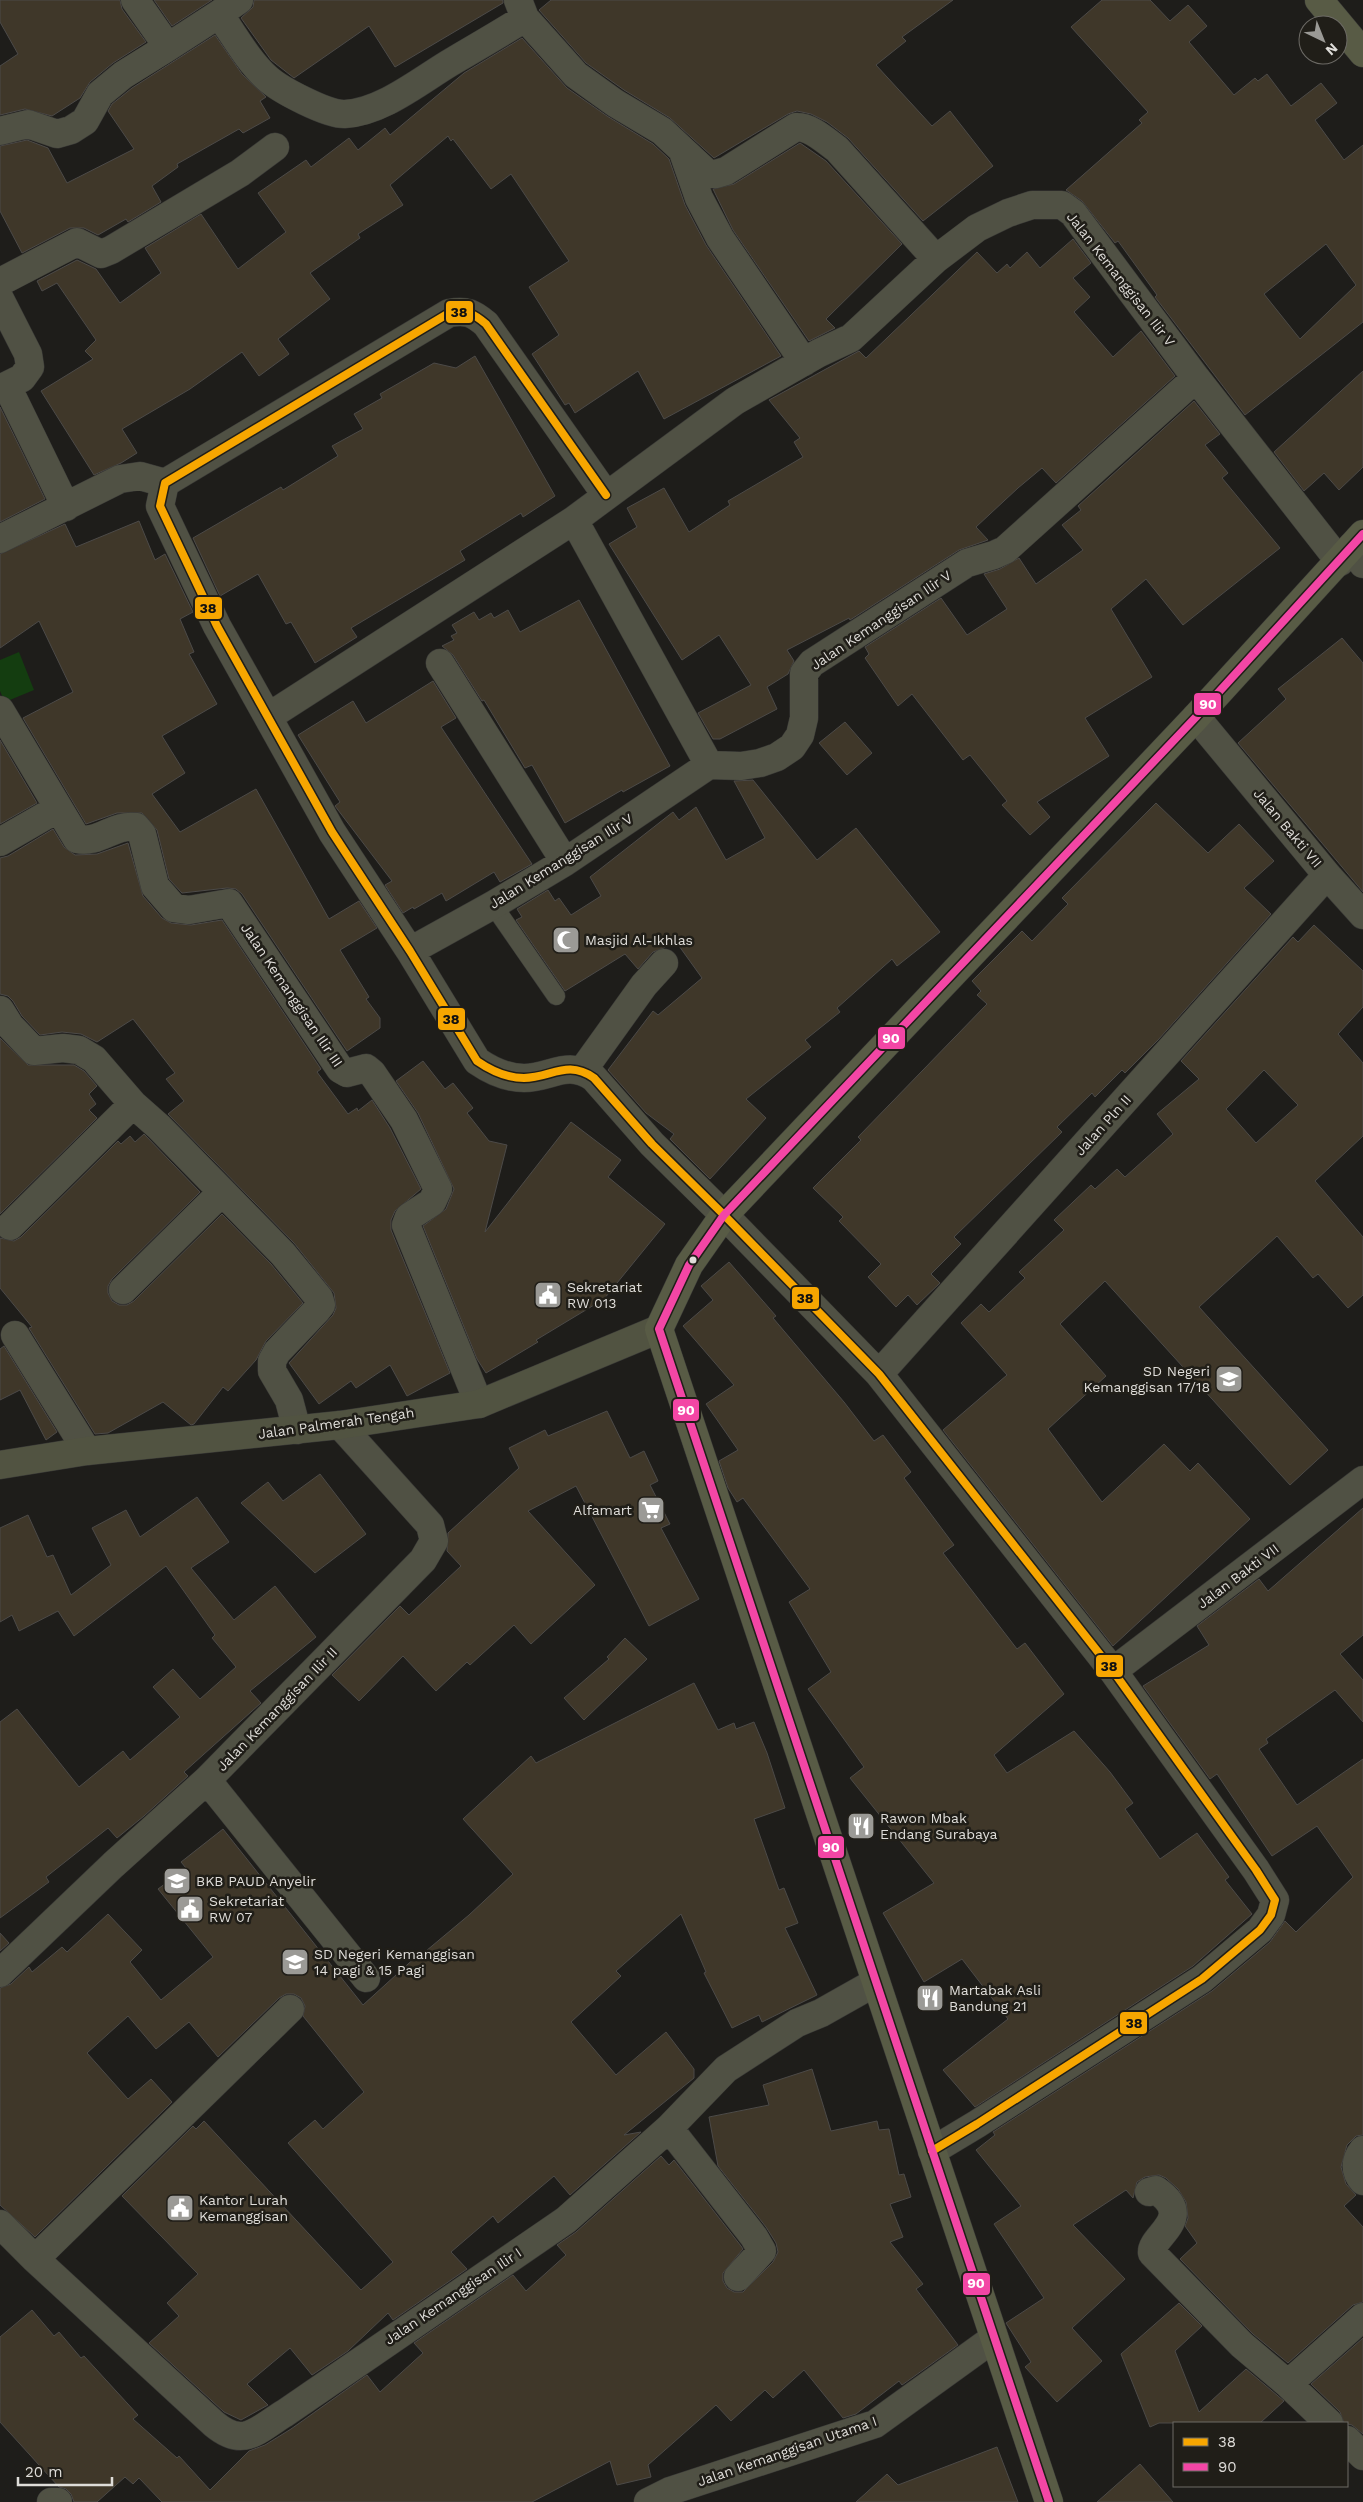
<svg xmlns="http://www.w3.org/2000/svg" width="1363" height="2502" viewBox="0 0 1363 2502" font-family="'Work Sans',sans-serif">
<rect width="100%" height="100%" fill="#1e1d1a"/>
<path fill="#143d10" d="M19,652L34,690L5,702L0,691V660Z"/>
<path fill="#3f3729" stroke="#4c4a48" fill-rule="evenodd" d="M0,0H120L122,9L146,42L113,63L90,82L80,98L52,116L25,109L0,115V66L18,54L0,22Z
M154,0H212L172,26Z
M254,0H503V3L395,67L369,26L294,78L271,60L241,18L253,7Z
M551,0H953L902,37L906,41L876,65L932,126L950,111L993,166L923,221L848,138L827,122L811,114L797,111L788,114L714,158L670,118L624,90L586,63L539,10Z
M1102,0H1150L1170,21L1188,5L1207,26L1189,42L1234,95L1255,78L1258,81L1267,74L1291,106L1321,83L1337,103L1315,120L1344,160L1363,145V322L1245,415L1155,297L1157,295L1118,241L1115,243L1082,201L1066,190L1142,123L1139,120L1148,112L1071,27ZM1326,244L1356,285L1300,339L1264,294Z
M215,35L242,74L266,97L260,101L270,118L243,133L239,129L177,164L178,167L152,186L161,202L128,222L126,219L98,235L84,228H70L22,253L0,211V146L27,140L48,148L67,183L134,149L108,111L112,104L132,88Z
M522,38L567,88L607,116L653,144L669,159L685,205L706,245L781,356L664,419L638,371L575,413L569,403L565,405L532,354L559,335L529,287L569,261L511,174L491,189L453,139L451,141L448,136L390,185L403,205L358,234L360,238L310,273L330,299L278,339L289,354L259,376L242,352L190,389L122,429L137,453L121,463L94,475L41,391L93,359L85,351L96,340L57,283L42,291L37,281L77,260L96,269L120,303L161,273L145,248L201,214L238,269L286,232L258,193L306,160L311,167L349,138L358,150L385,128L390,135L464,73Z
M800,143L826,161L902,244L826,319L835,328L809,341L733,230L713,189L734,184Z
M1073,239L1091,263L1073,278L1090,297L1074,312L1113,357L1141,331L1175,376L1056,483L1042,468L1018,488L976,527L988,540L959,550L850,620L849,618L787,650L794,661L788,674L767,687L777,709L720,739H713L698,713L751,685L719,635L682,660L609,544L637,527L627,508L664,488L689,532L730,505L728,501L803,457L794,442L800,438L769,400L859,351L866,358L977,252L997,273L1007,264L1010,268L1027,252L1040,268Z
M475,356L555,496L523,517L521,513L460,551L465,560L351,628L357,637L315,663L291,622L286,624L258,574L220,596L193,538L281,487L283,490L338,456L332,446L363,429L354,414L382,398L380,394L434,363L456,368Z
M1363,371V467L1339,490L1324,473L1304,491L1274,452Z
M1194,401L1220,434L1205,445L1228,473L1222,478L1280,548L1183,625L1146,579L1111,609L1152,677L1085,718L1109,756L1037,802L1050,817L1030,835L1002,805L1007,801L970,755L963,760L912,694L898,706L865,658L869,654L865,647L941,598L967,635L1007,609L984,574L1000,569L1019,558L1036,584L1083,550L1062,525L1081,510L1078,506Z
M0,407L45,499L0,522Z
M139,521L155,560L165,554L193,612L180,619L194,652L189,654L217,704L162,736L185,773L152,794L180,832L256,789L329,919L359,901L377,928L340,950L369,997L366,999L380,1018V1028L347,1051L242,894L236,889L227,888L182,893L169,879L157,830L142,813H117L86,824L23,718L73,692L39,621L0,648V554L65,524L76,547Z
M579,600L670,766L623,792L622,790L565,823L532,765L525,768L484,700L482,701L453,655L442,646L454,640L451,636L457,633L452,625L474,612L479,620L491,613L494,618L508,610L520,632Z
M1342,638L1363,663V892L1238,743L1286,699L1278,689Z
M433,681L456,718L441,727L532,864L500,882L494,872L446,901L442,893L414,909L413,907L403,913L385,885L392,881L338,810L335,806L340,802L298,735L353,701L366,723Z
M845,722L872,753L847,775L819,743Z
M0,740L37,803L0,824Z
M753,780L817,860L856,828L940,932L897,966L892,959L837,1008L840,1012L805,1040L811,1047L746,1099L766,1118L710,1179L670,1139L674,1134L646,1113L608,1070L653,1011L658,1015L702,978L674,939L664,948L653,952L638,969L625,954L565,991L516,920L522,917L517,909L548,890L555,901L559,898L571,915L601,896L590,877L673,812L679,820L696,807L726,860L765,838L734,781Z
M1156,803L1208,853L1239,824L1274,861L1244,888L1271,914L1158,1040L1125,1073L1122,1070L1095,1097L1092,1093L1057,1127L1062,1132L954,1237L961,1244L931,1274L940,1283L917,1305L908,1295L896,1307L868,1277L881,1264L839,1221L843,1217L813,1188L861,1140L858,1137L987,1004L977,995L981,991L972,981L1022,931L1032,941L1068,904L1062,898Z
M53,829L64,847L75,855L97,854L128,843L143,896L162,918L171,923L191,925L222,920L321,1069L317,1072L348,1114L357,1108L358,1111L372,1100L390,1128L421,1189L395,1211L391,1220V1230L450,1373L407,1396L390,1365L356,1388L351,1381L319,1404L289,1363L333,1315L336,1308L334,1293L294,1243L168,1114L184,1101L166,1079L175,1073L133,1019L97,1042L81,1034L62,1032L40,1035L22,1016L13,1001L8,996L0,994V858L8,856Z
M1314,925L1363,971V1007L1338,1034L1363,1063V1136L1315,1181L1363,1237V1295L1348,1308L1318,1274L1313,1278L1277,1236L1199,1307L1328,1450L1290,1485L1105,1281L1060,1324L1106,1376L1048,1429L1102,1502L1164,1444L1190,1471L1198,1463L1250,1519L1113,1646L943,1430L1007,1375L961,1323L981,1304L989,1312L1025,1278L1019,1272L1064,1230L1054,1220L1091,1185L1095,1189L1117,1169L1125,1177L1173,1134L1157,1114L1199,1079L1181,1061L1293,937L1298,942ZM1264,1070L1298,1105L1256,1143L1226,1109Z
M0,1038L28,1065H74L84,1071L97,1086L89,1094L96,1104L89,1110L97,1118L0,1214Z
M423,1061L445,1089L453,1083L473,1108L467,1113L489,1141L507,1145L485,1232L571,1122L621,1160L608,1177L665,1224L604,1299L536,1340L538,1342L486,1373L477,1359L423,1226L446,1209L454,1189L418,1113L396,1081Z
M144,1134L200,1192L112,1279L108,1286V1293L112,1301L119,1305H127L134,1301L222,1214L271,1264L303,1303L266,1341L256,1360L228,1391L223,1387L194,1424L191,1425L163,1402L108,1433L95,1434L29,1328L32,1327L0,1288V1238L14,1241L21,1237L118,1141L121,1144L130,1136L135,1142Z
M729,1262L776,1316L773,1318L844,1402L874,1441L883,1435L911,1472L904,1478L954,1545L943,1553L1017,1649L1025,1643L1064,1694L994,1755L1007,1773L1074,1731L1110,1772L1133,1803L1125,1809L1160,1859L1197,1833L1229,1877L1225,1880L1252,1914L1193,1966L975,2107L943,2070L1008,2019L962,1959L924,1982L883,1913L934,1883L850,1778L864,1767L808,1689L831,1672L789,1602L810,1589L743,1498L737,1502L728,1488L719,1461L738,1450L706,1404L734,1385L683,1326L713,1300L701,1286Z
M4,1346L57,1432L46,1440L20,1390L0,1400V1349Z
M607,1411L630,1458L644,1451L658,1481L650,1485L670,1524L661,1528L699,1599L649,1626L576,1486L528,1511L595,1585L531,1644L514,1625L470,1665L467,1662L436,1691L403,1656L359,1701L332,1675L400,1606L409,1615L461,1566L447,1551L448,1533L519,1468L509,1448L545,1430L548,1436Z
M320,1474L366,1534L315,1573L241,1503L268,1482L283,1501Z
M197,1497L229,1542L191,1568L234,1620L275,1586L316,1637L250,1691L261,1703L184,1772L188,1776L144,1816L117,1838L108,1828L46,1877L49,1882L0,1918V1722L17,1709L79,1787L123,1751L130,1760L180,1717L153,1687L173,1669L200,1699L236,1667L212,1638L215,1635L166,1566L74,1636L58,1611L19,1631L12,1615L0,1622V1528L28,1515L47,1557L53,1555L71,1595L111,1565L92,1528L126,1510L140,1537Z
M1363,1508V1635L1340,1654L1363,1680V1722L1335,1690L1266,1739L1268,1743L1259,1749L1297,1805L1363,1759V2135L1356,2136L1347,2145L1341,2167L1346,2184L1356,2195L1344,2206L1363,2227V2302L1353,2305L1288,2363L1253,2334L1180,2259L1197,2243L1185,2226L1188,2218L1186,2202L1178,2189L1166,2178L1159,2175L1145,2177L1137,2182L1133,2198L1126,2190L1073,2225L1125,2279L1072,2328L1102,2361L1057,2402L1025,2367L1031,2362L1006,2323L1044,2298L994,2224L1021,2206L976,2150L995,2135L993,2132L1212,1991L1270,1942L1285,1921L1296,1932L1353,1877L1317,1826L1272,1856L1217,1774L1210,1779L1143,1686L1209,1645L1197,1626L1259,1579L1268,1591Z
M625,1638L647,1659L584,1720L564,1698L609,1659L607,1657Z
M694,1683L718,1730L734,1723L736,1729L754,1722L767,1753L785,1808L754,1819L779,1890L784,1888L798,1923L785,1928L817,1995L762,2022L759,2015L732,2028L704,1973L706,1972L681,1914L616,1971L621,1976L571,2022L616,2075L666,2032L694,2069V2078L624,2135L641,2132L570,2195L554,2176L498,2223L493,2216L451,2252L467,2269L393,2320L388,2313L348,2351L312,2375L290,2348L247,2384L268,2405L241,2420L224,2412L149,2343L179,2316L167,2303L198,2274L122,2196L193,2126L196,2129L204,2121L361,2290L393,2262L288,2143L315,2120L323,2129L364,2092L303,2016L305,2006L301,1998L294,1994H286L279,1998L218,2057L189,2022L156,2049L128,2016L87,2053L128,2099L151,2079L172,2102L35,2237L0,2205V1988L11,1984L29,1967L32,1972L62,1947L67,1952L108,1914L142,1950L130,1962L161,2000L213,1957L158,1889L186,1868L181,1862L223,1829L363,2005L419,1954L420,1956L469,1915L513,1874L463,1819L531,1756L536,1763Z
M0,1933L9,1943L0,1951Z
M812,2069L831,2131L877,2121L879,2130L889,2129L899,2175L904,2174L911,2197L890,2204L903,2237L890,2242L923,2284L916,2289L958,2345L902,2385L899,2381L856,2414L843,2418L804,2370L773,2398L765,2390L731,2421L716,2405L648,2465L651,2477L617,2485L610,2461L532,2502H162L139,2478L133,2484L125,2477L97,2502H74L71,2494L66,2489L59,2487L0,2422V2337L32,2310L54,2336L59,2332L81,2358L84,2356L138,2415L133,2419L177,2458L179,2456L210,2490L249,2451L265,2445L291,2429L367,2375L380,2392L423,2353L414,2343L513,2275L526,2291L566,2255L557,2245L576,2232L661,2156L669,2165L674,2160L741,2246L743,2249L723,2273V2281L727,2288L734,2292H743L773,2262L778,2252L776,2243L766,2227L718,2166L709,2117L769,2105L763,2085Z
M1179,2303L1202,2326L1175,2351L1199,2412L1246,2369L1284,2401L1260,2423H1159L1150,2427L1121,2354Z
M1363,2338V2434L1352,2425L1344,2423L1340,2412L1311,2384Z
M997,2447L1018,2502H856L887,2474L898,2485Z
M1140,2464L1173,2502H1097Z"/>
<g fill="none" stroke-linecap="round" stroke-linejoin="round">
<defs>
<path id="lane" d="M493,905L556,996"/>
<path id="street" d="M135,0L168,47L219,14C234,35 248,61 267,78C280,90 328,115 345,114C383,112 422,79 453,61C477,47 501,33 525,18L518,0
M219,14L239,0
M525,18L576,75L615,103L662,131L707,173L716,174L726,171L796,127C810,126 826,141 837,149L936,259
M0,131L28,124L57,134L71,130L85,121L100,94L123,75L168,47
M684,155L699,198L720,238L804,362
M0,282L77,242L101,254L111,250L240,173L275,147
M0,299L28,354L30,367L22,378L0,389
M7,386L66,507
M606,495L486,324C473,313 467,310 449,313L165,483L160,506L217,626L332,832L410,951L477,1061C490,1070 507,1078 524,1078C551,1078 567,1059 594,1078L652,1144L724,1215L879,1374L1113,1671L1256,1870L1275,1900L1271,1915L1260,1930L1202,1979L977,2124L932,2151
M574,520L709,765
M0,539L120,479L140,476L165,483
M1352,546L1363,564
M440,663L565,862
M0,710L77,839C99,844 113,824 136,827L142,834L155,886L174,908L189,910L229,903L340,1069L347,1073L366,1068L372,1073L404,1120L438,1189L432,1202L409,1217L406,1225L479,1404
M268,717L574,520L735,401L819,353L851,338L936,259L977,228L1008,213L1032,205H1062L1073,213L1196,378L1340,562
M1196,717L1327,875L1363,915
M0,842L57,809
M410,951L493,905L565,862L709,765L741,766L760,763L777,757L792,747L800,735L804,718V673L812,663L967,563L994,555L1005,550L1196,378
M0,1010L10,1026L34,1051L63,1048L79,1050L94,1059L133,1104L159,1127L283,1254L319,1298L321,1305L317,1310L277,1352L272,1361V1371L289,1400L297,1430
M583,1070L644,985L664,963
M10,1226L133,1104
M123,1290L221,1193
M15,1335L87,1451
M879,1374L1327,875
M1113,1671L1363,1480
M207,1780L366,1978
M0,1973L113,1865L207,1780L423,1560L434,1541L430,1525L340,1425
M669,2128L754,2237L762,2251L738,2277
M1363,2150C1355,2160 1354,2171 1363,2181
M1149,2192L1156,2190C1197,2218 1150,2236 1152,2253L1242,2345L1288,2384L1329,2423
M0,2224L35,2259L214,2424C244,2449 257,2430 285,2413L566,2220L669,2128L726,2069L797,2023L821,2013L876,1982
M35,2259L290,2009
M1288,2384L1363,2317
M1347,2440L1363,2456
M51,2502H58
M648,2502L670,2491L875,2424L994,2338"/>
<path id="secondary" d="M0,1465L87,1451L340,1425L479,1404L659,1329"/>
<path id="primary" d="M1319,0L1363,53
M1049,2502L659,1329L689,1265L724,1215L1196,717L1363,534"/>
</defs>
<use href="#lane" stroke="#383836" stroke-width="19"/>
<use href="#street" stroke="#383836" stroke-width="29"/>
<use href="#secondary" stroke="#383836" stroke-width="29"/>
<use href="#primary" stroke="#383836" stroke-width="29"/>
<use href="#lane" stroke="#505144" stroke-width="18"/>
<use href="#street" stroke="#505144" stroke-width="28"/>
<use href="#secondary" stroke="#515341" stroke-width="28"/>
<use href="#primary" stroke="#585b45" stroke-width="28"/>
<defs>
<path id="bus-1" d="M606,495L486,324C473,313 467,310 449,313L165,483L160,506L217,626L332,832L410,951L477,1061C490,1070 507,1078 524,1078C551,1078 567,1059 594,1078L652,1144L724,1215L879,1374L1113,1671L1256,1870L1275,1900L1271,1915L1260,1930L1202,1979L977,2124L932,2151"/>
<path id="bus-2" d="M1049,2502L659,1329L689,1265L724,1215L1196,717L1363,534"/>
</defs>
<use href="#bus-1" stroke="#201e18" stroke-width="11"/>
<use href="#bus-2" stroke="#201e18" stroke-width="11"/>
<use href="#bus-1" stroke="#f7a600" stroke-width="8"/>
<use href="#bus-2" stroke="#f346a5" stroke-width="8"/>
</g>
<defs>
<symbol id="mosque-square" viewBox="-11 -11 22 22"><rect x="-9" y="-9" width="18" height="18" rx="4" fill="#9b9a96" stroke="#201e18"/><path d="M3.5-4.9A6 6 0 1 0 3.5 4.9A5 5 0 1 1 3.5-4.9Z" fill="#fff"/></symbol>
<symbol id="civic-square" viewBox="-11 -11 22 22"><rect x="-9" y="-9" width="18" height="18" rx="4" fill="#9b9a96" stroke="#201e18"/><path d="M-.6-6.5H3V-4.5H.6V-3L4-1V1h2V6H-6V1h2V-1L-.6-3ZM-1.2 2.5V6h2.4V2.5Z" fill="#fff"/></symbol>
<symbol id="school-square" viewBox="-11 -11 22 22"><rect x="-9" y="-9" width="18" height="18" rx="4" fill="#9b9a96" stroke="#201e18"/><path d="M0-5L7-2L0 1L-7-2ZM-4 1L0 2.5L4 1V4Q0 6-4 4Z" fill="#fff"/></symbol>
<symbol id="supermarket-square" viewBox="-11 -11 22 22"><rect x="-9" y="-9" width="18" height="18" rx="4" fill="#9b9a96" stroke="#201e18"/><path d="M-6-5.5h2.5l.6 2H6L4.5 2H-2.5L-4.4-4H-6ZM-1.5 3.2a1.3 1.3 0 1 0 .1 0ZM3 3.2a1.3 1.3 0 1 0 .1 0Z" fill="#fff"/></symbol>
<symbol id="restaurant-square" viewBox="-11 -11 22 22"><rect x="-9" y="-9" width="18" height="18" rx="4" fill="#9b9a96" stroke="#201e18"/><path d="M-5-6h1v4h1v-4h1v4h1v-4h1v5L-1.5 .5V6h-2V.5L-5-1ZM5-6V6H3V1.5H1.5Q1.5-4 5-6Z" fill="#fff"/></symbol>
</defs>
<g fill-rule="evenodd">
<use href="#mosque-square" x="550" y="924" width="32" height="32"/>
<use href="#civic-square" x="532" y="1279" width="32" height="32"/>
<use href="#school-square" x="1213" y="1363" width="32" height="32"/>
<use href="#supermarket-square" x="635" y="1494" width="32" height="32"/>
<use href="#restaurant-square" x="845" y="1810" width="32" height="32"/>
<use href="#school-square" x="161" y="1865" width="32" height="32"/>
<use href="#civic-square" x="174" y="1893" width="32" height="32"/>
<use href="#school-square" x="279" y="1946" width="32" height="32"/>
<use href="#restaurant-square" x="914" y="1982" width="32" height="32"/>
<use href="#civic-square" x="164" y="2192" width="32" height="32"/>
</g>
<circle fill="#dfddd9" stroke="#201e18" stroke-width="2" cx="693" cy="1260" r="4.5"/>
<g text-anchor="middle" stroke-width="5" stroke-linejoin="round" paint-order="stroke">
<g font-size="14" fill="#dfddd9" stroke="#201e18">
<text transform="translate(1121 279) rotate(52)" y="5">Jalan Kemanggisan Ilir V</text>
<text transform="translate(881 620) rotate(-34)" y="5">Jalan Kemanggisan Ilir V</text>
<text transform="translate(1288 828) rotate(50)" y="5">Jalan Bakti VII</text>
<text transform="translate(561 861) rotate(-32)" y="5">Jalan Kemanggisan Ilir V</text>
<text transform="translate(292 995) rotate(56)" y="5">Jalan Kemanggisan Ilir III</text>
<text transform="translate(1103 1125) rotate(-48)" y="5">Jalan Pln II</text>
<text transform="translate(336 1423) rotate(-8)" y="5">Jalan Palmerah Tengah</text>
<text transform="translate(1238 1576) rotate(-37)" y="5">Jalan Bakti VII</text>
<text transform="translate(277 1709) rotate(-46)" y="5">Jalan Kemanggisan Ilir II</text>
<text transform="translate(453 2296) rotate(-34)" y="5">Jalan Kemanggisan Ilir I</text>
<text transform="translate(787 2451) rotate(-19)" y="5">Jalan Kemanggisan Utama I</text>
</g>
<g font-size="14" fill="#dfddd9" stroke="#201e18" text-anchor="start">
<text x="585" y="945">Masjid Al-Ikhlas</text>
<text x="567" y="1292">Sekretariat<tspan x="567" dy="16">RW 013</tspan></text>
<text x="1210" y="1376" text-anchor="end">SD Negeri<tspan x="1210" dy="16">Kemanggisan 17/18</tspan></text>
<text x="632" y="1515" text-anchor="end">Alfamart</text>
<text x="880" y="1823">Rawon Mbak<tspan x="880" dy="16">Endang Surabaya</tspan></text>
<text x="196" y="1886">BKB PAUD Anyelir</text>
<text x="209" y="1906">Sekretariat<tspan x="209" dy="16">RW 07</tspan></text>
<text x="314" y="1959">SD Negeri Kemanggisan<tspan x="314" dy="16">14 pagi &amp; 15 Pagi</tspan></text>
<text x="949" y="1995">Martabak Asli<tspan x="949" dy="16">Bandung 21</tspan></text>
<text x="199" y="2205">Kantor Lurah<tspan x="199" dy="16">Kemanggisan</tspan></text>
</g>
</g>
<g stroke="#201e18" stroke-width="2">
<rect x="445" y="300" width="29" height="24" rx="5" fill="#f7a600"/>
<rect x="194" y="596" width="29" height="24" rx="5" fill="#f7a600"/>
<rect x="1193" y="692" width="29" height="24" rx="5" fill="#f346a5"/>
<rect x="437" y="1007" width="29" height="24" rx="5" fill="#f7a600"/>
<rect x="877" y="1026" width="29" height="24" rx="5" fill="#f346a5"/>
<rect x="791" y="1286" width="29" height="24" rx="5" fill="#f7a600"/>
<rect x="672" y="1398" width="28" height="24" rx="5" fill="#f346a5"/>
<rect x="1095" y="1654" width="29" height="24" rx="5" fill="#f7a600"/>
<rect x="817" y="1835" width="28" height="24" rx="5" fill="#f346a5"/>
<rect x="1119" y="2011" width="29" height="24" rx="5" fill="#f7a600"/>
<rect x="962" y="2272" width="29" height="24" rx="5" fill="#f346a5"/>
</g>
<g font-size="14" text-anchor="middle" font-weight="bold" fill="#fff">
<text x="1208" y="709">90</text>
<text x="891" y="1043">90</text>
<text x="686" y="1415">90</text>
<text x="831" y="1852">90</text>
<text x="976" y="2288">90</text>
</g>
<g font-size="14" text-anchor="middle" font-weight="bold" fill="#111">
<text x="459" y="317">38</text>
<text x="208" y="613">38</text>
<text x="451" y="1024">38</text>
<text x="805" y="1303">38</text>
<text x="1109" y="1671">38</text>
<text x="1134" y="2028">38</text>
</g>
<rect x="1173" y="2422" width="175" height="65" fill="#201e18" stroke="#6c6a65"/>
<rect x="1183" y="2438" width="25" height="8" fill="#f7a600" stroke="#6c6a65"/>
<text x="1218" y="2447" font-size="15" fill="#dfddd9">38</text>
<rect x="1183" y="2463" width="25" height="8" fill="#f346a5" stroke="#6c6a65"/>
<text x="1218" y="2472" font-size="15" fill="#dfddd9">90</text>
<g transform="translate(1323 40) rotate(137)"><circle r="24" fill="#201e18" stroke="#6c6a65"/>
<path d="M0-4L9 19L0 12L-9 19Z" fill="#9b9a96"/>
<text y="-8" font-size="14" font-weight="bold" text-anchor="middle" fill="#dfddd9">N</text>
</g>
<path d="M18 2477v8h94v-8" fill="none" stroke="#dfddd9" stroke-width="2.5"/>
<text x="25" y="2477" font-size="15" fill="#dfddd9" stroke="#201e18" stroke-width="4" paint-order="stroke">20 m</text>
</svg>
